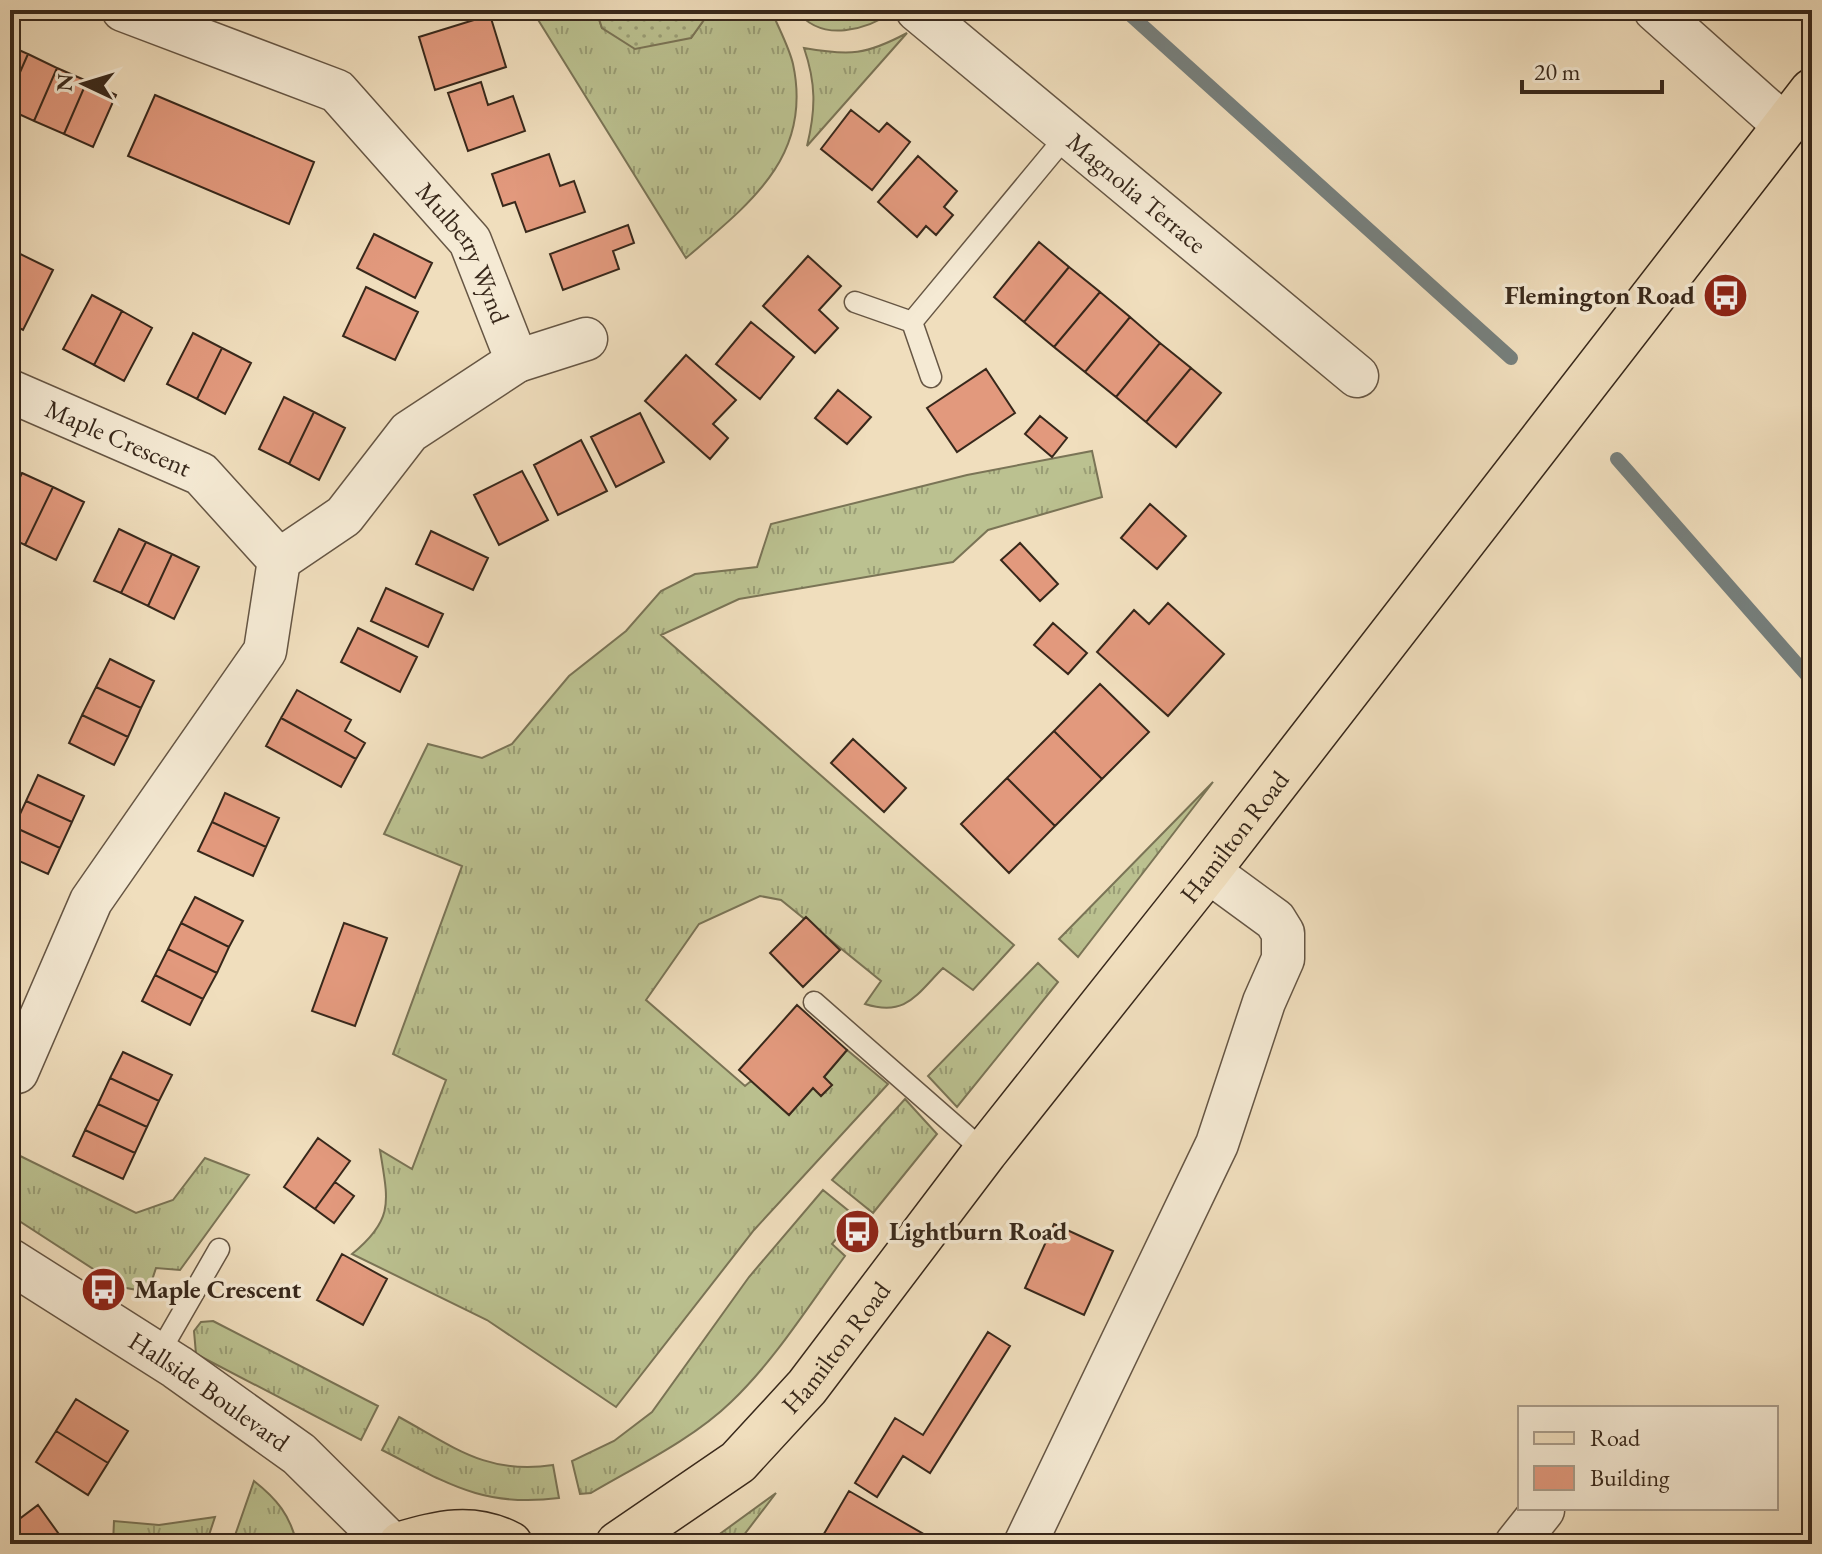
<svg xmlns="http://www.w3.org/2000/svg" width="1822" height="1554" viewBox="0 0 1822 1554" font-family="'EB Garamond',serif">
<defs>
<pattern id="grass-tufts" width="24" height="20" patternUnits="userSpaceOnUse" patternTransform="scale(2)"><rect width="24" height="20" fill="#bbc190"/><path d="M3 7l-1-3M5 7V3M7 7l1-3M15 17l-1-3M17 17v-4M19 17l1-3" fill="none" stroke="#999d75"/></pattern>
<pattern id="park-dots" width="8" height="8" patternUnits="userSpaceOnUse" patternTransform="scale(2)"><rect width="8" height="8" fill="#bbc190"/><path d="M2 2h.1M6 6h.1" fill="none" stroke="#999d75" stroke-width="1.8" stroke-linecap="round"/></pattern>
</defs>
<rect width="100%" height="100%" fill="#f0debd"/>
<filter id="stains"><feTurbulence type="fractalNoise" baseFrequency=".0025" numOctaves="4"/><feColorMatrix values="0 0 0 0 .2 0 0 0 0 .09 0 0 0 0 .02 0 0 0 .5 -.17"/></filter>
<radialGradient id="worn" r=".72"><stop offset=".6" stop-color="#630" stop-opacity="0"/><stop offset="1" stop-color="#630" stop-opacity=".3"/></radialGradient>
<path fill="url(#grass-tufts)" stroke="#7a7456" stroke-width="2" d="M532,10H596L602,28L691,38L711,10L772,12C779,29 789,47 793,64C813,157 749,204 686,258Z
M796,10H896C867,30 822,44 796,10Z
M907,33L807,146C816,109 816,83 804,48C850,56 866,55 907,33Z
M1092,451L1102,497L988,530L953,562L739,599L661,635L1014,945L973,990L943,968C916,995 906,1017 865,1004L881,981L781,900L760,896L699,924L646,1000L745,1086L751,1081L789,1115L813,1088L821,1096L832,1085L824,1077L847,1050L888,1084L754,1230L616,1407L487,1320L352,1254C395,1219 388,1201 380,1150L412,1169L446,1080L393,1054L462,866L384,834L428,744L482,758L512,744L569,676L626,631L661,591L695,574L757,567L771,524L967,475Z
M1213,782L1078,957L1059,939Z
M1038,963L1058,982L957,1107L928,1076Z
M905,1099L937,1134L873,1213L832,1180Z
M10,1151L136,1213L173,1200L205,1158L249,1175L180,1270L156,1268L148,1292L121,1287L10,1215Z
M823,1190L855,1216L832,1244L845,1256C809,1305 775,1360 731,1402C693,1439 637,1466 591,1493L580,1494L572,1461L614,1441L652,1412L749,1277Z
M213,1321L378,1406L361,1440L196,1354L194,1331L201,1322Z
M399,1417C454,1447 487,1475 553,1465L559,1498C483,1508 447,1483 382,1450Z
M254,1481C277,1499 290,1515 297,1544H232Z
M776,1493L737,1544H706Z
M215,1517L206,1544H113L114,1521L159,1525Z"/>
<path fill="url(#park-dots)" stroke="#7a7456" stroke-width="2" d="M596,10H711L691,38L635,49L602,28Z"/>
<g fill="none" stroke-linecap="round" stroke-linejoin="round">
<path stroke="#767f7c" stroke-width="14" d="M1125,10L1511,358
M1617,459L1812,681"/>
</g>
<path fill="#e2997d" stroke="#38281b" stroke-width="2" d="M490,15L506,67L435,90L419,37Z
M10,46L28,54L10,95Z
M28,54L57,68L34,121L10,110V95Z
M57,68L87,81L64,134L34,121Z
M87,81L116,95L93,147L64,134Z
M481,82L488,105L513,96L525,131L468,151L448,93Z
M155,95L314,162L289,224L128,156Z
M851,110L879,132L887,123L910,142L872,190L821,149Z
M549,154L560,186L574,181L585,212L526,232L515,202L503,206L492,174Z
M918,156L957,191L944,207L953,215L936,235L926,226L917,237L878,202Z
M628,225L634,243L613,251L619,269L563,290L550,254Z
M374,234L432,263L415,298L357,268Z
M1039,242L1069,267L1024,322L994,297Z
M10,249L53,270L23,330L10,323Z
M808,256L841,286L819,310L838,328L815,353L763,306Z
M1069,267L1100,292L1054,347L1024,322Z
M366,287L418,312L395,360L343,336Z
M1100,292L1130,317L1085,372L1054,347Z
M92,295L122,311L94,365L63,349Z
M122,311L152,328L124,381L94,365Z
M1130,317L1160,343L1116,397L1085,372Z
M751,322L794,357L760,399L716,364Z
M193,333L222,348L197,399L167,384Z
M1160,343L1191,368L1146,422L1116,397Z
M222,348L251,363L225,414L197,399Z
M686,355L736,400L713,424L728,438L710,459L645,401Z
M1191,368L1221,393L1176,447L1146,422Z
M986,369L1015,413L957,452L927,408Z
M838,390L871,417L847,444L815,418Z
M284,397L314,412L289,464L259,449Z
M314,412L345,428L319,480L289,464Z
M640,413L664,462L616,487L591,437Z
M1040,416L1067,438L1052,457L1025,434Z
M581,440L607,491L558,515L534,465Z
M522,471L548,520L499,545L474,495Z
M22,473L53,487L25,545L10,538V498Z
M53,487L84,502L56,560L25,545Z
M1150,504L1186,536L1157,569L1121,538Z
M119,529L146,542L121,593L94,581Z
M431,531L488,558L473,590L416,564Z
M146,542L172,554L148,606L121,593Z
M1020,543L1058,584L1040,601L1001,560Z
M172,554L199,567L174,619L148,606Z
M386,588L443,614L428,647L371,621Z
M1168,603L1224,654L1168,716L1097,652L1134,610L1149,624Z
M1053,623L1087,653L1068,674L1034,645Z
M358,628L417,657L400,692L341,662Z
M110,659L154,681L141,708L96,687Z
M1100,684L1149,732L1102,779L1054,731Z
M96,687L141,708L128,737L82,715Z
M297,690L351,720L345,731L365,743L356,759L281,718Z
M82,715L128,737L114,765L69,743Z
M281,718L356,759L341,787L266,746Z
M1054,731L1102,779L1055,826L1007,778Z
M853,739L906,788L884,812L831,763Z
M38,775L84,796L72,822L26,801Z
M1007,778L1055,826L1009,873L961,824Z
M225,793L279,818L266,847L212,822Z
M26,801L72,822L60,848L14,827Z
M212,822L266,847L253,876L198,851Z
M14,827L60,848L48,874L10,857Z
M195,897L243,921L229,947L181,923Z
M806,917L840,950L803,987L770,953Z
M181,923L229,947L217,973L168,949Z
M344,923L387,938L355,1026L312,1011Z
M168,949L217,973L203,999L155,975Z
M155,975L203,999L190,1025L142,1001Z
M797,1005L847,1050L824,1077L832,1085L821,1096L813,1088L789,1115L739,1070Z
M123,1052L172,1075L159,1101L110,1078Z
M110,1078L159,1101L147,1127L98,1104Z
M98,1104L147,1127L135,1153L85,1130Z
M85,1130L135,1153L123,1179L73,1156Z
M318,1138L350,1161L315,1209L284,1187Z
M335,1182L354,1196L334,1223L315,1209Z
M1054,1224L1113,1251L1084,1315L1025,1288Z
M342,1254L387,1279L363,1325L317,1300Z
M988,1332L1010,1346L930,1473L903,1456L877,1497L855,1483L895,1418L923,1435Z
M76,1399L128,1431L108,1463L56,1431Z
M56,1431L108,1463L88,1495L36,1462Z
M849,1491L941,1544H818Z
M38,1505L66,1544H19L10,1532V1526Z"/>
<g fill="none" stroke-linecap="round" stroke-linejoin="round">
<defs>
<path id="service" d="M855,302L912,322L931,377
M912,322L1067,135
M814,1002L985,1152
M158,1355L219,1249"/>
<g id="minor">
<path id="s1" d="M123,10L337,91L470,241L517,361L409,432L344,516L279,560"/>
<path id="s2" d="M917,10L1357,376"/>
<path d="M1655,10L1785,126"/>
<path d="M517,361L586,339"/>
<path id="s3" d="M10,391L201,474L279,560L265,651L91,901L17,1072"/>
<path d="M1025,1544L1217,1144L1264,1002L1283,959V933L1275,920L1208,871"/>
<path d="M1516,1544L1543,1510"/>
</g>
<g id="tertiary">
<path id="s4" d="M10,1261L177,1367L299,1454L390,1544"/>
</g>
<g id="primary">
<path d="M401,1544C440,1533 472,1524 510,1544"/>
<path id="s5" d="M618,1544L738,1462L807,1387L985,1152L1208,871L1812,91"/>
</g>
</defs>
<use href="#service" stroke="#665644" stroke-width="23"/>
<use href="#minor" stroke="#665644" stroke-width="45"/>
<use href="#tertiary" stroke="#665644" stroke-width="47"/>
<use href="#primary" stroke="#38281b" stroke-width="47"/>
<use href="#service" stroke="#f5ead4" stroke-width="20"/>
<use href="#minor" stroke="#f5ead4" stroke-width="42"/>
<use href="#tertiary" stroke="#f5ead4" stroke-width="44"/>
<use href="#primary" stroke="#f0debd" stroke-width="44"/>
</g>
<defs>
<symbol id="bus-disc" viewBox="-11 -11 22 22"><circle r="9.5" fill="#8f2418" stroke="#f5ead4"/><path d="M-5-6H5V4H4V6H2V4H-2V6H-4V4H-5ZM-3.5-4V0h7V-4ZM-3.5 1.2v1.5H-2V1.2ZM2 1.2v1.5H3.5V1.2Z" fill="#fff"/></symbol>
</defs>
<g fill-rule="evenodd">
<use href="#bus-disc" x="1700" y="270" width="51" height="51"/>
<use href="#bus-disc" x="832" y="1206" width="51" height="51"/>
<use href="#bus-disc" x="78" y="1264" width="51" height="51"/>
</g>
<g text-anchor="middle" stroke-width="7" stroke-linejoin="round" paint-order="stroke">
<g font-size="26" fill="#38281b" stroke="#f5ead4">
<text dy="9" stroke="none"><textPath href="#s2" startOffset="286">Magnolia Terrace</textPath></text>
<text dy="9" stroke="none"><textPath href="#s1" startOffset="436">Mulberry Wynd</textPath></text>
<text dy="9" stroke="none"><textPath href="#s3" startOffset="118">Maple Crescent</textPath></text>
<text dy="9" stroke="none"><textPath href="#s5" startOffset="944">Hamilton Road</textPath></text>
<text dy="9" stroke="none"><textPath href="#s5" startOffset="296">Hamilton Road</textPath></text>
<text dy="9" stroke="none"><textPath href="#s4" startOffset="238">Hallside Boulevard</textPath></text>
</g>
<g font-size="26" font-weight="bold" fill="#38281b" stroke="#f5ead4" text-anchor="start">
<text x="1695" y="304" text-anchor="end">Flemington Road</text>
<text x="889" y="1240">Lightburn Road</text>
<text x="134" y="1298">Maple Crescent</text>
</g>
</g>
<rect width="1822" height="1554" fill="none" stroke="#f0debd" stroke-width="40"/>
<rect x="12" y="12" width="1798" height="1530" fill="none" stroke="#38281b" stroke-width="4"/>
<rect x="20" y="20" width="1782" height="1514" fill="none" stroke="#38281b" stroke-width="2"/>
<rect x="1518" y="1406" width="260" height="104" fill="#f5ead4" stroke="#a99c8a" stroke-width="2"/>
<rect x="1534" y="1432" width="40" height="12" fill="#f0debd" stroke="#a99c8a" stroke-width="2"/>
<text x="1590" y="1446" font-size="24" fill="#38281b">Road</text>
<rect x="1534" y="1466" width="40" height="24" fill="#e2997d" stroke="#a99c8a" stroke-width="2"/>
<text x="1590" y="1486" font-size="24" fill="#38281b">Building</text>
<g transform="translate(84 84) rotate(274)" stroke="#f5ead4" stroke-width="6" paint-order="stroke">
<path d="M0-6L14 30L0 20L-14 30Z" fill="#38281b"/>
<text y="-12" font-size="22" font-weight="bold" text-anchor="middle" fill="#38281b">N</text>
</g>
<path d="M1522 80v12h140v-12" fill="none" stroke="#38281b" stroke-width="4"/>
<text x="1534" y="80" font-size="24" fill="#38281b" stroke="#f5ead4" stroke-width="6" paint-order="stroke">20 m</text>
<rect width="100%" height="100%" filter="url(#stains)"/>
<rect width="100%" height="100%" fill="url(#worn)"/>
</svg>
